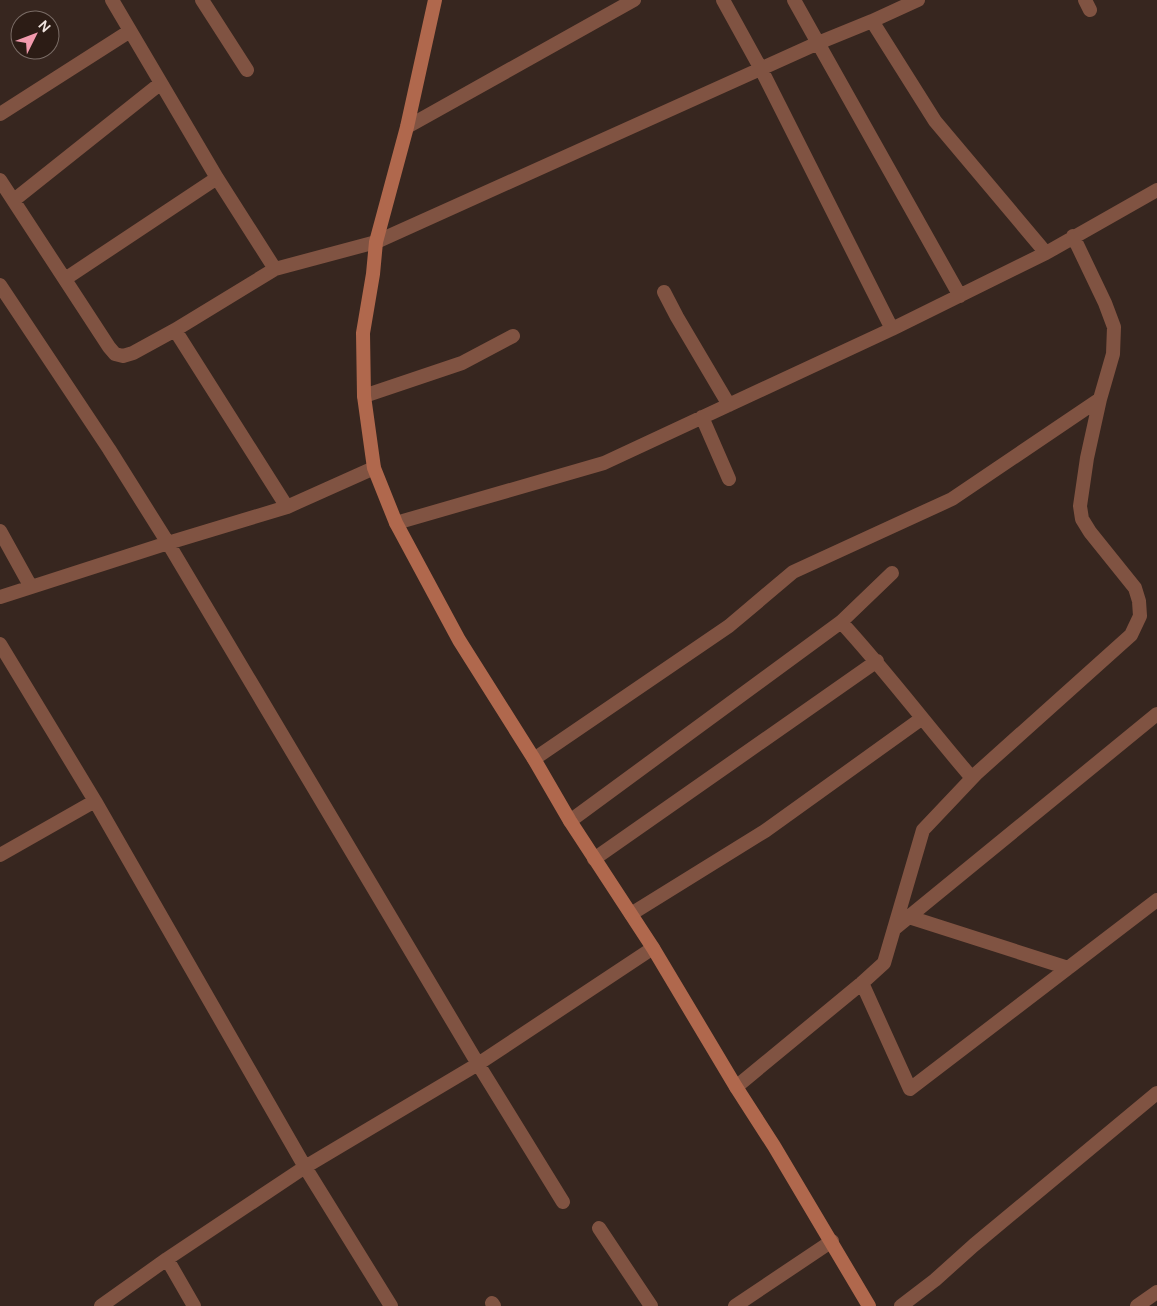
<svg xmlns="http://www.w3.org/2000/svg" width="1157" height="1306" viewBox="0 0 1157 1306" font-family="'DM Sans',sans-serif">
<rect width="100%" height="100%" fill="#37261f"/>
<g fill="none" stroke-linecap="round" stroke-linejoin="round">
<path stroke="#805342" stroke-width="14" d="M112,0L217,178L275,269L376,242L818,43L960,296
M202,0L247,70
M723,0L761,69L892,329L1046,253
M794,0L818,43L872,21
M918,0L872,21L935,121L1046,253L1157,190
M1085,0L1090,10
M0,114L130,31
M407,127L634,0
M0,180L109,347L115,354L123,356L133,353L175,330L275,269
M14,200L161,83
M65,279L217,178
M0,285L109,449L168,543L287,507L374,468
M664,292L677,317L729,405
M175,330L287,507
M364,396L462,363L513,336
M702,417L729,479
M396,523L604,463L892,329
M0,531L31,587
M0,597L168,543L478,1064L563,1202
M841,622C887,672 928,727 972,778
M0,644L95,801L305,1167L391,1306
M534,759L729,626L793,572L952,499L1100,399
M570,821L841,622L892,573
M0,855L95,801
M594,859L877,661
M631,914L765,831L921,719
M909,917L1068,968
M894,929L1157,714
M862,983L910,1089L1157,900
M736,1087L862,983L884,963L923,830L977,773L1131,635L1140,616L1139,601L1135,588L1090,532L1082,519L1080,506L1087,458L1100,399L1113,354L1114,327L1105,303L1073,236
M599,1228L651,1306
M167,1259L194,1306
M492,1303L494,1306
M101,1306L167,1259L305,1167L478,1064L653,948
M735,1306L832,1241
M901,1306L935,1280L974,1245L1157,1093
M1137,1306L1157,1292"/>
<path stroke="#b0684d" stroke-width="14" d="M435,0L407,127L376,242L373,274L363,333L364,396L374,468L396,523L459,640L534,759L570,821L653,948L736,1087L774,1146L869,1306"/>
</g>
<g transform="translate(35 35) rotate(48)"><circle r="24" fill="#2c1c15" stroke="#7a6c66"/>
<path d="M0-4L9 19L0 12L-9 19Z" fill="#f29aad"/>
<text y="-8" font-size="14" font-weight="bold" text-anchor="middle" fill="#f0e4df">N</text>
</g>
</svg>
